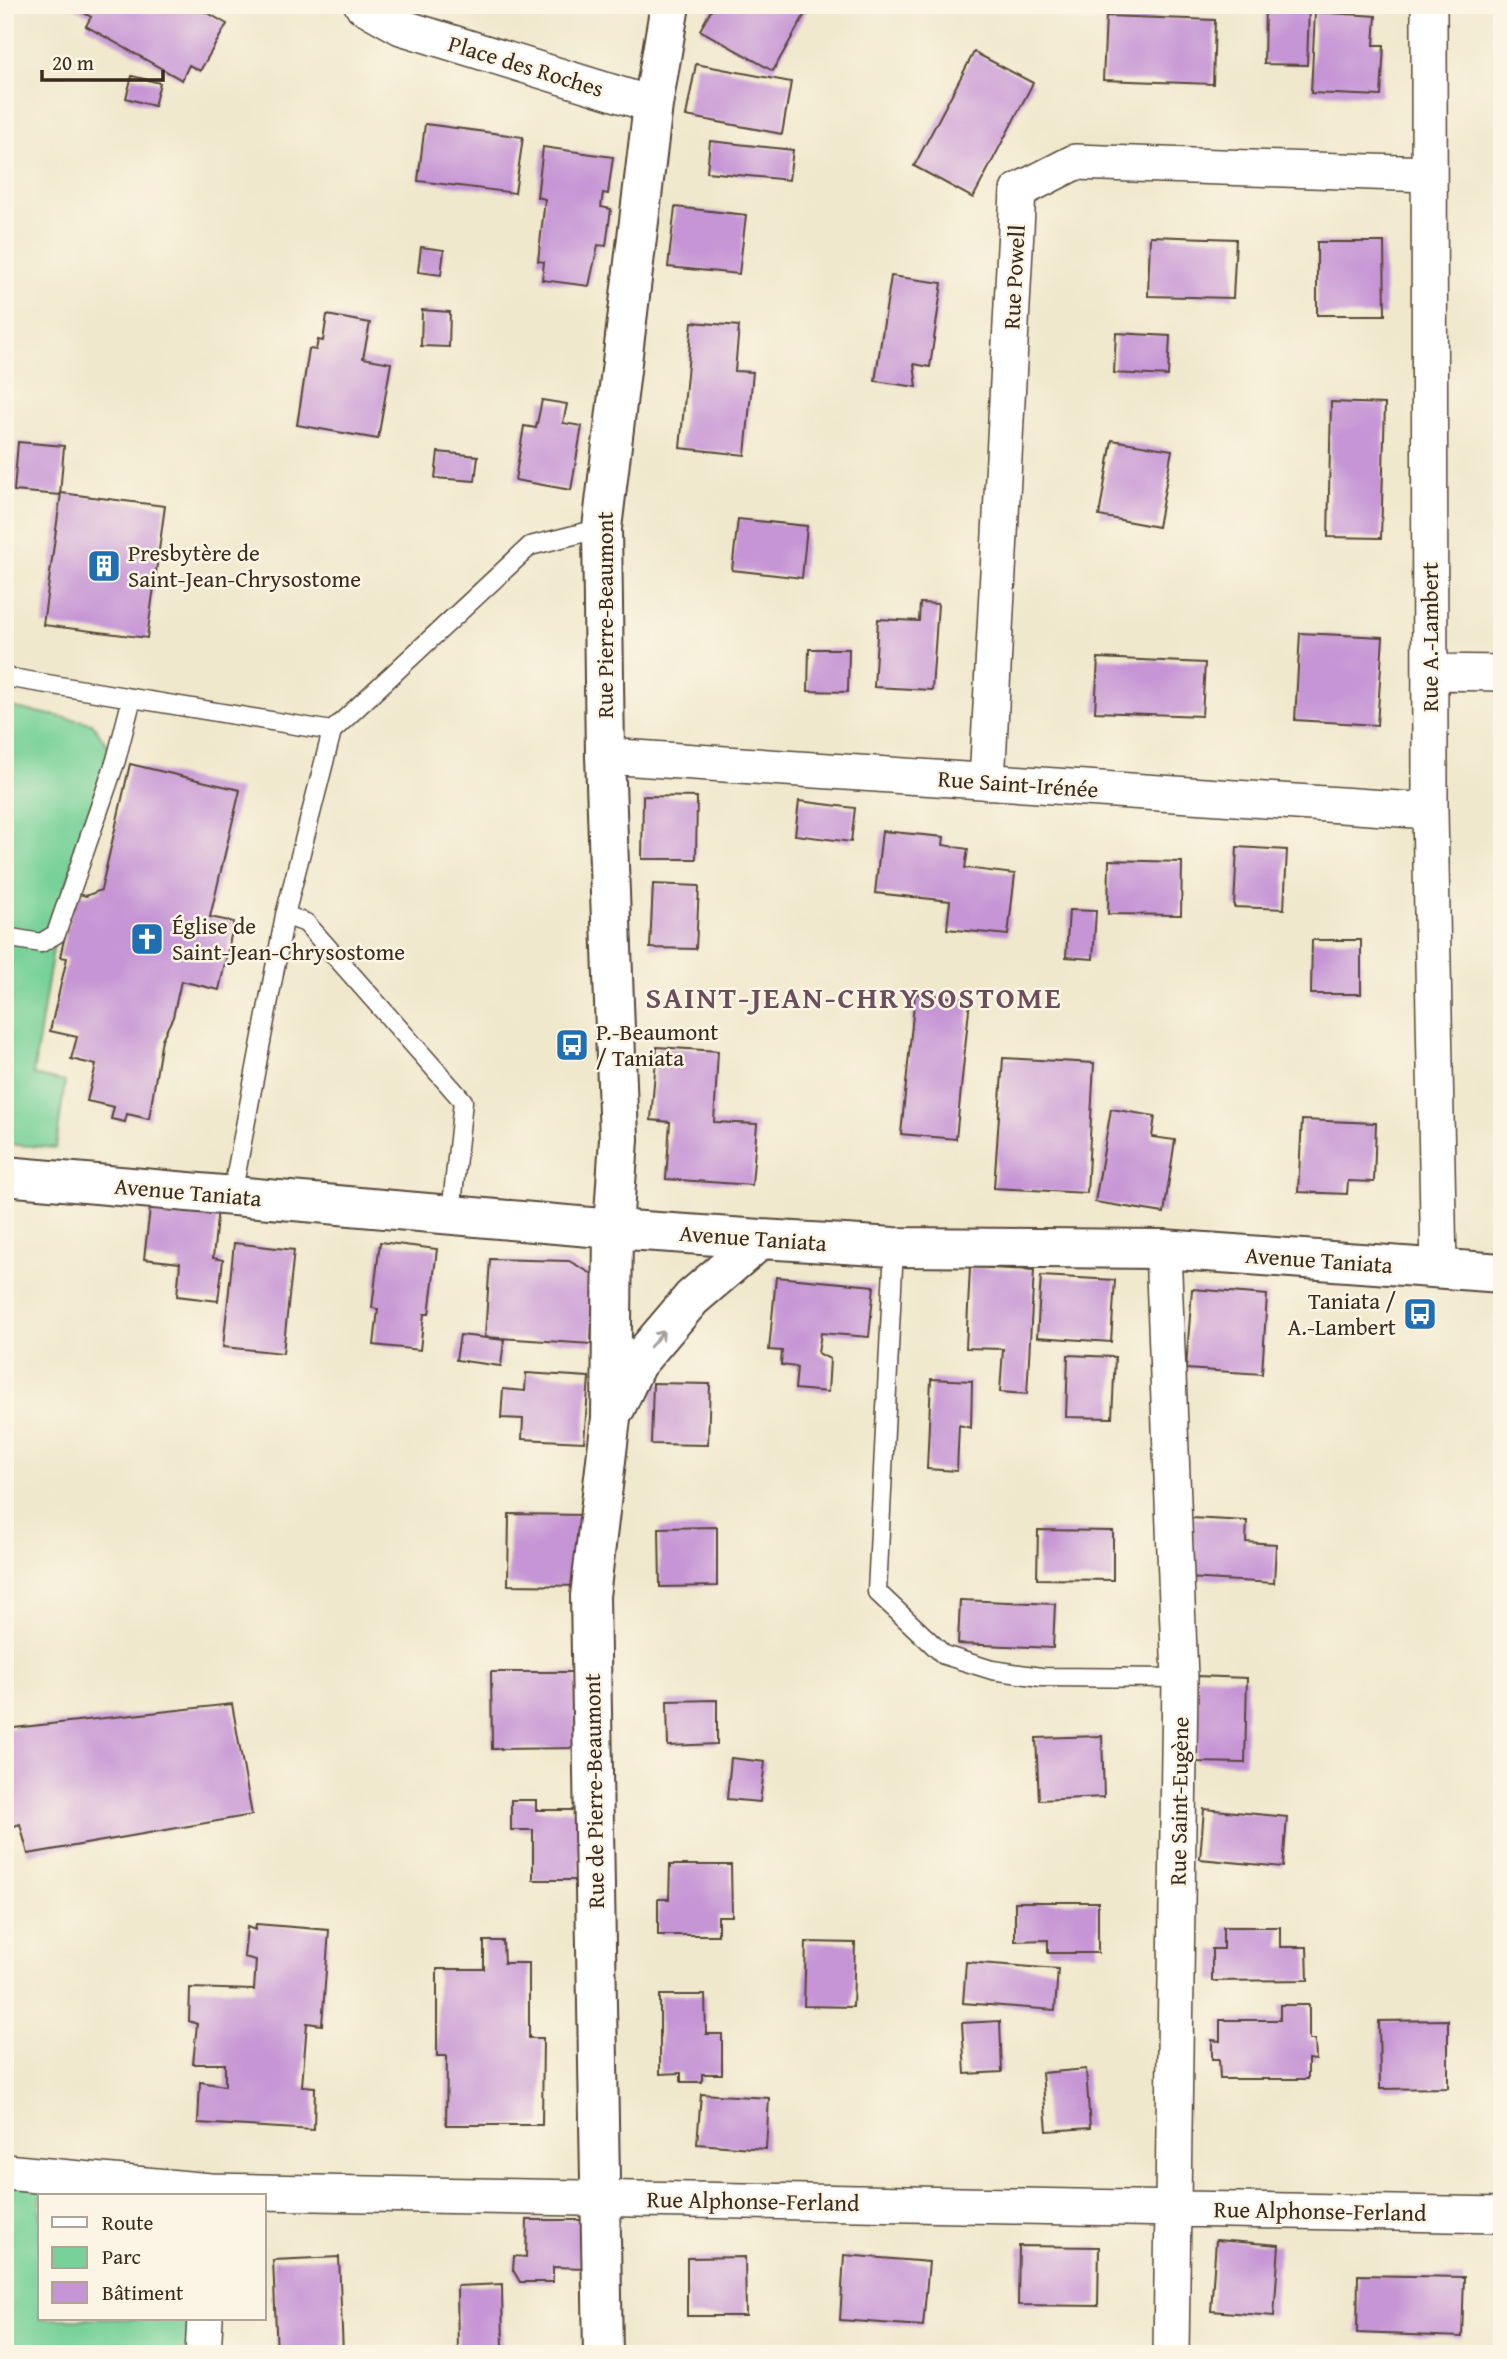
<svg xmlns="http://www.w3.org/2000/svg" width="1507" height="2359" viewBox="0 0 1507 2359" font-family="'Gentium Book Plus',serif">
<rect width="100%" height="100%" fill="#fcf5e5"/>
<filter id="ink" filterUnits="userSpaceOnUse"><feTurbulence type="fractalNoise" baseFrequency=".0143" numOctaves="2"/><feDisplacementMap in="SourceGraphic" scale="14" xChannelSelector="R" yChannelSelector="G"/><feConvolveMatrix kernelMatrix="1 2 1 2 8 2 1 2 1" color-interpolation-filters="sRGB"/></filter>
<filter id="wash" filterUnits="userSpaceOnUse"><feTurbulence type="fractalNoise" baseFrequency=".00686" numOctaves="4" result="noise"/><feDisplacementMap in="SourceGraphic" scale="28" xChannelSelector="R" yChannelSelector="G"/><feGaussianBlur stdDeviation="1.57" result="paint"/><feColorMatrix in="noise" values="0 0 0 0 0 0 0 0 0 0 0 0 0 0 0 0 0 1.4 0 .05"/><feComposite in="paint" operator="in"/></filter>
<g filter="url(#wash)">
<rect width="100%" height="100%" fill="#f0e8cc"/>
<path fill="#78d198" stroke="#5a7e5b" stroke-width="2" d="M5,706L92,723L110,749L60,905L33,1075L65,1082L56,1148L5,1144Z
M5,2172L210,2196H40V2319H205L203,2354H5Z"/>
<g id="blocks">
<path fill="#c695d5" d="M70,5H194L227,24L200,71L189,65L182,80L86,26L91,17Z
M714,5H810L773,71L700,30Z
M1265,5H1309L1307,65L1264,64Z
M1315,12L1376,16L1374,45H1384L1381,96L1311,93Z
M1106,16L1215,20L1213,84L1103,80Z
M974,52L1033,83L973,198L914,166Z
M696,64L791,82L782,134L686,116Z
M132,76L160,83L154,106L126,98Z
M425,124L523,137L515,193L418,181Z
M710,141L793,150L789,180L707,172Z
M543,147L613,157L608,194L603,193L601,207L611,209L606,246L598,245L589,286L542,280L544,262L538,261L545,199L537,197Z
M675,207L746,215L739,274L668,267Z
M1150,236L1236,239L1233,298L1148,296Z
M1317,242H1384L1385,315H1317Z
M421,247L444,250L441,275L418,272Z
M891,276L942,283L930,367L914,364L917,387L875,381Z
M422,310L450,312L449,347L421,346Z
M327,315L370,323L363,358L391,363L378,439L297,425L309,349L316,350L318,340L323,341Z
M692,322L739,326L735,371L753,372L745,455L680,448Z
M1116,333L1170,336L1168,376L1114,373Z
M542,400L567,404L563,423L582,426L571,490L515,480L524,426L536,428Z
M1331,402L1385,404L1381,538L1328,537Z
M1112,440L1172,450L1158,527L1099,516Z
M18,442L64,446L60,495L14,491Z
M438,452L478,456L475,481L435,478Z
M61,493L165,506L147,638L43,625Z
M738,519L807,526L802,578L732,570Z
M920,603L938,604L932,690L874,687L878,619L919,621Z
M1300,633L1383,637L1377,725L1295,720Z
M809,649H849L848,692L808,691Z
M1098,658L1205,663L1202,716L1095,712Z
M130,764L240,790L210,917L234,922L219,990L181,981L173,1017L162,1039L149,1119L127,1114L125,1122L111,1119L114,1107L87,1101L96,1065L71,1059L77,1037L50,1031L67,958L60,957L75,893L86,896L101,890Z
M643,796L697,797L696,859H642Z
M799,801L855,808L851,842L795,835Z
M882,831L944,837L943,845L968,849L965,868L1015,874L1008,935L947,929L950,901L875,893Z
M1237,847L1287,850L1284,909L1234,907Z
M1109,860L1182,862L1181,915L1108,914Z
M653,884L699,886L696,949L650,948Z
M1069,910L1096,911L1093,959L1066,957Z
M1312,940H1361V994H1311Z
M915,994L970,999L956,1139L901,1134Z
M657,1047L718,1051L714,1122L757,1124L752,1185L666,1179L670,1122L651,1120Z
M1003,1058L1094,1063L1087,1193L994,1188Z
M1111,1109L1155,1116L1152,1137L1175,1140L1164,1213L1095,1202Z
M1302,1120L1376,1123L1374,1182L1348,1181L1347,1194L1298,1192Z
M151,1200L218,1208L213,1258L223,1260L218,1301L177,1296L180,1263L144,1259Z
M380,1242L437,1249L429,1314H424L420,1350L374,1345L378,1309L372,1308Z
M234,1243L294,1250L283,1353L223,1347Z
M490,1259L569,1261L594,1275L591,1344L485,1337Z
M970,1267L1034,1270L1027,1394L1000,1392L1003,1349L966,1348Z
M1041,1276L1115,1280L1111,1342L1037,1337Z
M776,1277L874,1286L869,1337L821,1333L818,1353L830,1359L828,1392L795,1389L797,1367L781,1365L782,1351L769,1350Z
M1192,1289L1267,1295L1262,1374L1186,1369Z
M460,1335L504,1340L501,1366L456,1360Z
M1068,1355L1115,1357L1112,1418L1066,1417Z
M526,1373L589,1377L584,1442L522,1439L523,1419L501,1418L503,1389L525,1391Z
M931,1379L972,1381L971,1428L959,1425L957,1471L927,1469Z
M653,1383L710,1384L708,1445L651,1444Z
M509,1514L587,1515L586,1586L508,1585Z
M1190,1518L1247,1521L1246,1542L1276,1544L1274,1583L1187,1578Z
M717,1527V1586L660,1587L659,1528Z
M1038,1530L1113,1531V1580L1037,1579Z
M960,1600L1055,1604L1053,1648L958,1644Z
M491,1672H576V1748L492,1749Z
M1197,1676L1247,1678L1245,1763L1195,1762Z
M717,1700V1744L668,1746L667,1701Z
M232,1704L252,1815L28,1854L20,1824L5,1829V1729Z
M1102,1736L1104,1797L1039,1800L1036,1738Z
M731,1758L765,1762L760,1802L727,1799Z
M511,1800H536V1810H579L580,1880H533V1830H511Z
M1204,1809L1287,1817L1283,1867L1200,1859Z
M670,1865H731L732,1916H718V1935H658V1899H669Z
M1015,1902H1098V1953H1048V1940L1015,1941Z
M256,1924L329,1930L322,2025L307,2023L302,2086L315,2087L314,2130L198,2123L200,2082L225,2086V2064H193L197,2024L189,2021L190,1988L254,1990L256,1960L244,1957L247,1927L255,1930Z
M1223,1927H1280V1947H1307L1308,1980L1212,1981V1949H1223Z
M484,1941H503L504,1963H529V2038H543L542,2125H446L447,2056H437V1969H484Z
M806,1942L855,1943L853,2007L804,2006Z
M966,1962L1058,1969L1055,2010L963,2003Z
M660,1995H705L706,2034H722V2074H702V2082H681V2073L660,2074Z
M1280,2005H1309V2040H1315L1316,2060L1308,2059V2079H1220L1219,2059H1212V2040L1220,2041V2020H1280Z
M1448,2020V2088L1380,2089L1379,2021Z
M1000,2021L1002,2072L965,2074L962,2023Z
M1086,2069L1090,2128L1047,2131L1042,2073Z
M701,2094L769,2098L766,2149L697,2144Z
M527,2220H588L587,2268L553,2267V2282H520L513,2270L514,2256L526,2257Z
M1216,2240L1279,2245L1274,2316L1211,2311Z
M1019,2246L1099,2247L1098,2306L1018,2305Z
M844,2255L929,2262L923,2326L840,2320Z
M339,2257L343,2354H277L273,2260Z
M745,2257L746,2316H687V2258Z
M1358,2275L1464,2277L1462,2337L1357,2333Z
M502,2284L503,2353L458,2354L457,2286Z"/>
</g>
</g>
<g filter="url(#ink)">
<use href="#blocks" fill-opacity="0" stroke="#564638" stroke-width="2"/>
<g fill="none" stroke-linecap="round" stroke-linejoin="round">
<defs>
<path id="lane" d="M5,677L332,731
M285,915L306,923L463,1101L451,1214
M5,937L41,943L56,934L116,760L132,698
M232,1195L285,915L332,731L530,546L602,528
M894,1247L877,1592L944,1655L992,1670L1041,1677L1180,1678"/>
<path id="street" d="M362,5L401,27L653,105
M1429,5L1430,811L1439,1269
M1430,672L1502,673
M605,756L1430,811
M987,782L1018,191L1075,162L1429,174
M1163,1249L1180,1678L1171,2354
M5,2172L210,2191L1502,2215
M203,2354L205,2319"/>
<path id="secondary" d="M5,1176L613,1229L761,1239L894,1247L1163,1249L1502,1273
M616,1407L636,1364L692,1298L761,1239
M603,2354L590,1596L611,1418L613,1229L619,1139L605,756L602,528L653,105L670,5"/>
</defs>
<use href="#lane" stroke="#564638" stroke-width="21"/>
<use href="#street" stroke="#564638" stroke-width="38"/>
<use href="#secondary" stroke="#564638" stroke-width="42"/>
<use href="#lane" stroke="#fff" stroke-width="18"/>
<use href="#street" stroke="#fff" stroke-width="35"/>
<use href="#secondary" stroke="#fff" stroke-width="38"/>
</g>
<defs><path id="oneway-shaft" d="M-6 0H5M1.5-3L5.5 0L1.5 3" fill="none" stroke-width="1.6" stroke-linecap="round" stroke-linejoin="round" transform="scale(1.75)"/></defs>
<use stroke="#a79f9a" href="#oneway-shaft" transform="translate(657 1339) rotate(-49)"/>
</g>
<defs>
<symbol id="building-square" viewBox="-11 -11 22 22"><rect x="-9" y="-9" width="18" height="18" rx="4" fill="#1f6fb2" stroke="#fcf5e5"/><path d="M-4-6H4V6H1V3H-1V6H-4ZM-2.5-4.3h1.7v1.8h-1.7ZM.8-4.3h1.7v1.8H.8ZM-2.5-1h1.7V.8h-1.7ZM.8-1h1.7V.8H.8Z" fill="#fff"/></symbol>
<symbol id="church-square" viewBox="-11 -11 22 22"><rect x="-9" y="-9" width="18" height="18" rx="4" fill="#1f6fb2" stroke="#fcf5e5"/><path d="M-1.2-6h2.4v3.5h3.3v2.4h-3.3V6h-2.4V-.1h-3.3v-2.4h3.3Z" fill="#fff"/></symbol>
<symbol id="bus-square" viewBox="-11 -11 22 22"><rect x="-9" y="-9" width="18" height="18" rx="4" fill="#1f6fb2" stroke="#fcf5e5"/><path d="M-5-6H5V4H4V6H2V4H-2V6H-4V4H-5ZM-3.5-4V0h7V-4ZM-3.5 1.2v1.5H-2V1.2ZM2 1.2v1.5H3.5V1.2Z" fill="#fff"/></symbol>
</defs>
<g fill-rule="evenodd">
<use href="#building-square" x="85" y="547" width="38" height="38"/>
<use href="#church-square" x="128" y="920" width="38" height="38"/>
<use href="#bus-square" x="553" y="1026" width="38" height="38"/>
<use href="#bus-square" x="1401" y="1295" width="38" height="38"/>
</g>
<g text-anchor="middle" stroke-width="5" stroke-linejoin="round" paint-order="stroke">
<g font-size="23" fill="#3b2a1e" stroke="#fcf5e5">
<text transform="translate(526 66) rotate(17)" y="8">Place des Roches</text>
<text transform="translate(1014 277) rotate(-87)" y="8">Rue Powell</text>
<text transform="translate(605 615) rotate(-90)" y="8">Rue Pierre-Beaumont</text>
<text transform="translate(1430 637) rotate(-90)" y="8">Rue A.-Lambert</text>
<text transform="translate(1018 784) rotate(4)" y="8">Rue Saint-Irénée</text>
<text transform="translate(188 1192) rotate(5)" y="8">Avenue Taniata</text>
<text transform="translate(753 1238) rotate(4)" y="8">Avenue Taniata</text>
<text transform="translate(1319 1260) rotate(4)" y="8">Avenue Taniata</text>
<text transform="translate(594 1791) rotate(-91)" y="8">Rue de Pierre-Beaumont</text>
<text transform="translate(1179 1801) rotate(-89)" y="8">Rue Saint-Eugène</text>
<text transform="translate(753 2201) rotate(1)" y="8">Rue Alphonse-Ferland</text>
<text transform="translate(1320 2211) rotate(1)" y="8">Rue Alphonse-Ferland</text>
</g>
<g font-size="23" fill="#3b2a1e" stroke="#fcf5e5" text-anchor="start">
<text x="128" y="561">Presbytère de<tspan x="128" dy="26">Saint-Jean-Chrysostome</tspan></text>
<text x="172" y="934">Église de<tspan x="172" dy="26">Saint-Jean-Chrysostome</tspan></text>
<text x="596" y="1040">P.-Beaumont<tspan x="596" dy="26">/ Taniata</tspan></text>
<text x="1396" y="1309" text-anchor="end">Taniata /<tspan x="1396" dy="26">A.-Lambert</tspan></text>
</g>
<g font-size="30" font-weight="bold" letter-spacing="2" fill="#6c4f5e" stroke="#fcf5e5">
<text x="854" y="1008">SAINT-JEAN-CHRYSOSTOME</text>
</g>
</g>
<rect width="1507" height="2359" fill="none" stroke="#fcf5e5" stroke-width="28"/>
<rect x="38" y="2194" width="228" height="126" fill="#fcf5e5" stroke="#afa495" stroke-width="2"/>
<rect x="52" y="2217" width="35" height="10" fill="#ffffff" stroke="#afa495" stroke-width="2"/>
<text x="102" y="2230" font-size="21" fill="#3b2a1e">Route</text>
<rect x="52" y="2247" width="35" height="21" fill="#78d198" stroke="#afa495" stroke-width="2"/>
<text x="102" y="2264" font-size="21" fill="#3b2a1e">Parc</text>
<rect x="52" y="2282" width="35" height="21" fill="#c695d5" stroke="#afa495" stroke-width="2"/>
<text x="102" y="2300" font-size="21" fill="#3b2a1e">Bâtiment</text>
<path d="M42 70v10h121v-10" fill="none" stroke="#3b2a1e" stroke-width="3.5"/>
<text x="52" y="70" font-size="21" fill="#3b2a1e" stroke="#fcf5e5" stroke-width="5" paint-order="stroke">20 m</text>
</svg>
